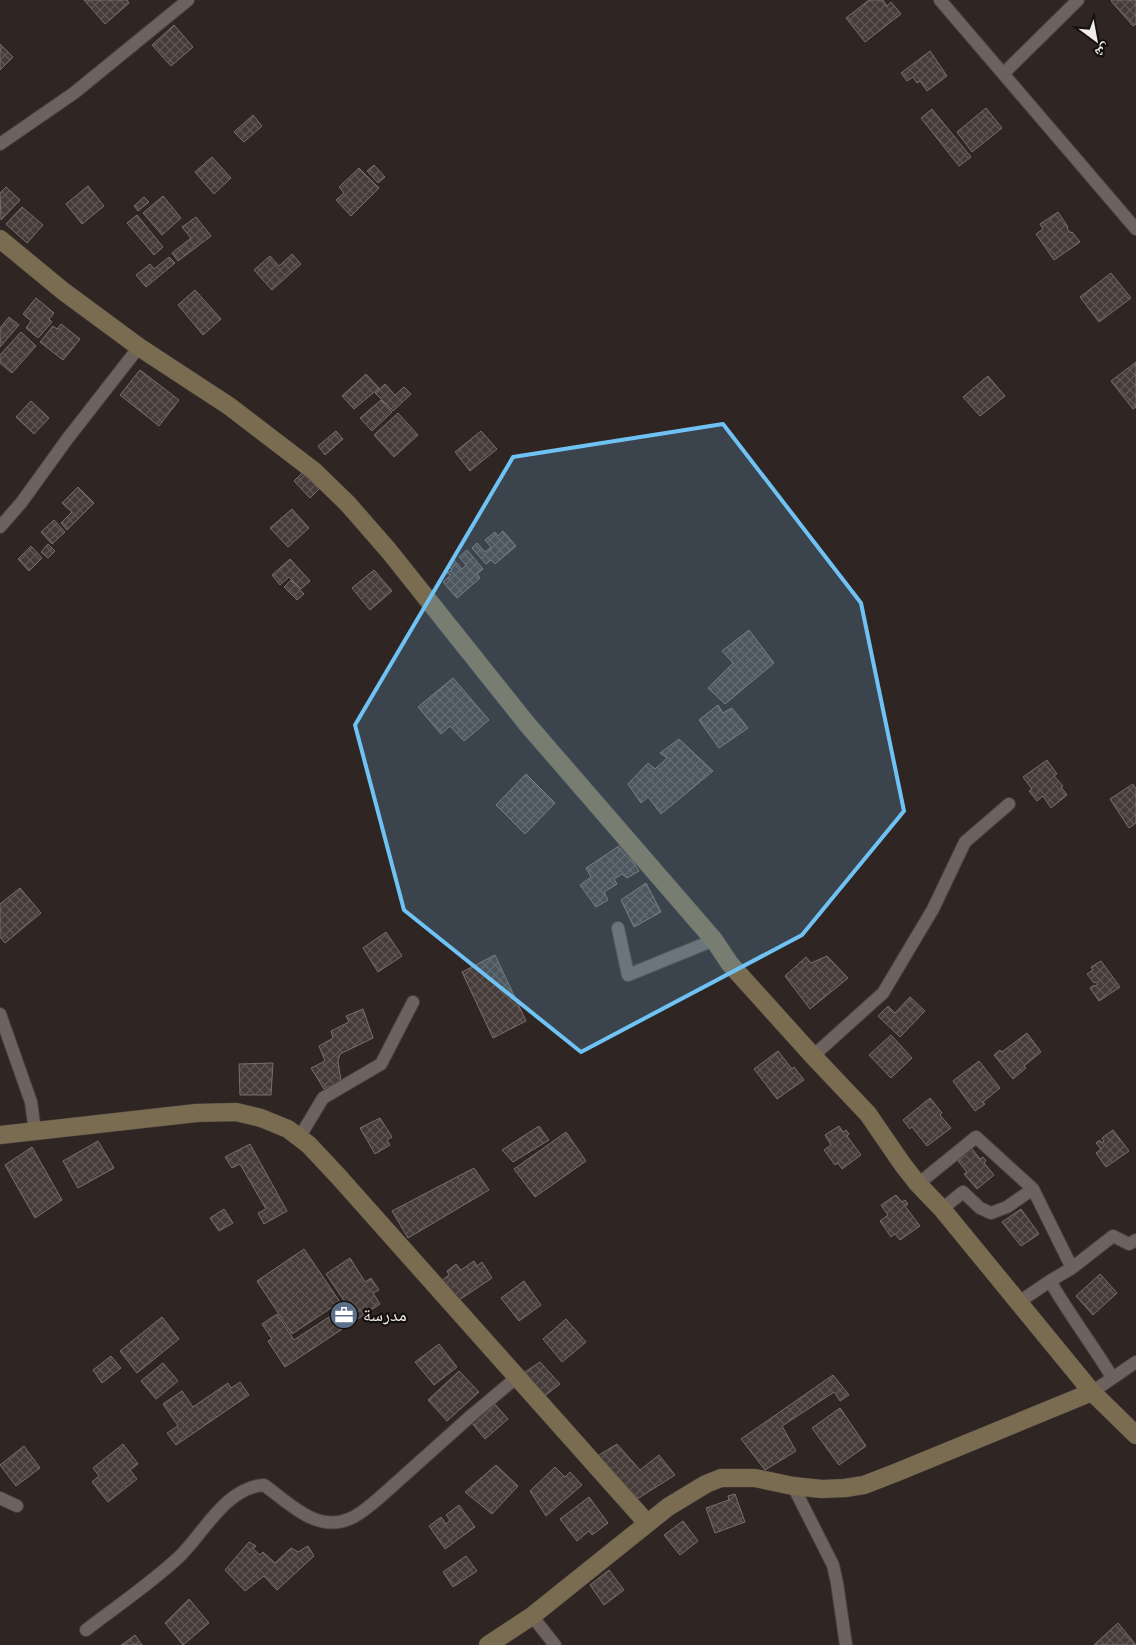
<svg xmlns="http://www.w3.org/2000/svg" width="1136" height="1645" viewBox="0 0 1136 1645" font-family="Raleway,'Noto Naskh Arabic',sans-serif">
<defs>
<pattern id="building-cross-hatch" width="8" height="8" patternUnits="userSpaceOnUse" patternTransform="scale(1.25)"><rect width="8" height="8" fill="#453b38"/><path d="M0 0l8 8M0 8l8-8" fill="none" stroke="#605855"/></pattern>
</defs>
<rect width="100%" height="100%" fill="#2f2522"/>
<path fill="url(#building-cross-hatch)" stroke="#796e6a" d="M84,0H127L129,3L105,24Z
M869,0H883L887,6L891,2L901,14L865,42L846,18Z
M1112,0H1136V24L1133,26L1111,1Z
M174,25L193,47L171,66L152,45Z
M0,44L13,57L0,70Z
M930,51L947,76L927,91L920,81L917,83L913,77L907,81L901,73Z
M986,108L1002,128L972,152L957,132Z
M932,109L971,157L959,166L921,118Z
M253,115L262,126L244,142L234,132Z
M212,157L231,178L214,194L195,172Z
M374,165L385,177L378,183L367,171Z
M359,168L379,188L351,216L336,200L344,193L339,187Z
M88,186L104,206L82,224L66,204Z
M6,187L20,200L1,220L0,193Z
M163,196L181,218L162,235L143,213Z
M144,197L149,202L138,211L134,206Z
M22,207L43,225L27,243L6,224Z
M1058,212L1068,227L1067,228L1071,233L1072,232L1080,242L1054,260L1036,234L1043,229L1040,224Z
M137,215L163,247L154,255L127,223Z
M196,217L211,236L178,261L172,253L191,238L182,227Z
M292,254L301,264L272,290L254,270L270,256L279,266Z
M169,257L175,263L146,287L136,275L150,264L154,269Z
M1111,273L1131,298L1099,322L1080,297Z
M195,290L221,319L203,335L178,305Z
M36,298L54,313L49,319L52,322L38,338L26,328L31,321L23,314Z
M9,317L19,325L0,347V328Z
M61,324L80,339L63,360L40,342L53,326L57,329Z
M21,332L36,346L12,373L0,363V355Z
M1136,362V407L1133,409L1111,381Z
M140,370L179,400L159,426L120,395Z
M366,374L379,388L354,409L342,396Z
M988,376L1005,396L980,416L963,397Z
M385,384L395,395L404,387L411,394L393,411L375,393Z
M381,400L392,412L372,431L360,418Z
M31,401L49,418L34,434L16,417Z
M398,413L418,435L394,457L374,435Z
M336,431L343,439L325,455L318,446Z
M481,431L497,449L470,471L455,452Z
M303,472L319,489L310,498L294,481Z
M78,487L94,503L67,530L61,523L72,512L62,503Z
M292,509L309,528L288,547L270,528Z
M54,520L65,532L52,544L41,532Z
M503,531L516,546L495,564L491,560L486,564L472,548L477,543L485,552L491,547L485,540L495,532L498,536Z
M48,544L55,551L48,558L41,552Z
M31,546L42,558L29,571L18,559Z
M467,550L483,569L477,574L480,578L457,598L443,582L451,575L447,573L452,570L448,565L454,560L462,569L466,565L459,557Z
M290,559L310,581L301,589L289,577L280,585L272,575Z
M374,570L392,591L370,610L352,588Z
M291,580L304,594L297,600L284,587Z
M749,630L774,663L725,704L708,688L733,663L722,651Z
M453,678L489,720L464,741L450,726L441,734L418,707Z
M718,705L723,713L732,708L748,728L719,748L699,720Z
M679,739L713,771L661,814L648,797L641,803L628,784L648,763L655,769L667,758L660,753Z
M1047,760L1057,774L1054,776L1063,786L1061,787L1067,795L1051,808L1043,796L1037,801L1029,791L1032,789L1023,777Z
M526,774L555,803L525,834L496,805Z
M1133,784L1136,789V823L1129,828L1110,799Z
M622,844L639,871L627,878L622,874L614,879L617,884L604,892L608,900L596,907L580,885L591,877L586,868Z
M646,883L661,912L634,927L621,900Z
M20,888L41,913L5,943L0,937V904Z
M386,932L402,956L378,972L363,948Z
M495,955L526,1021L493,1038L462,972Z
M827,956L848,978L810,1009L785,976L806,957L811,963Z
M1101,961L1120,987L1099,1001L1090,988L1094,985L1095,986L1098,984L1096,982L1094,983L1087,974L1093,970L1091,967Z
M910,997L925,1011L900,1037L878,1016L888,1006L895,1013Z
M363,1009L373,1038L340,1054L338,1061L341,1081L324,1089L311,1068L325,1061L319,1046L333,1038L331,1031L349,1022L346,1016Z
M1027,1033L1041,1052L1024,1066L1026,1068L1013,1079L994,1055L1000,1050L1002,1052Z
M891,1035L912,1058L891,1078L869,1055Z
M778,1051L792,1069L794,1067L804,1080L777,1099L754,1069Z
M979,1061L1000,1088L983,1102L985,1104L975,1111L953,1081Z
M273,1063L271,1095H240L239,1064Z
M930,1098L942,1113L940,1115L951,1128L927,1146L912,1127L910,1129L903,1120Z
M380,1118L392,1137L387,1140L390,1145L375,1154L360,1128Z
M539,1126L549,1140L513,1162L502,1150Z
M839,1126L843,1132L846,1130L849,1134L847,1136L861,1155L842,1169L838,1163L835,1165L824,1150L831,1145L825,1135Z
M1113,1130L1129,1151L1106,1167L1096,1153L1101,1149L1096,1143L1100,1140L1101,1143L1104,1141L1102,1138Z
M566,1132L586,1161L535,1197L514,1169Z
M98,1141L114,1168L78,1188L63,1161Z
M250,1144L287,1211L264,1224L258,1213L266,1209L240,1164L232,1168L225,1157Z
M970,1146L980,1159L983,1157L986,1161L984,1163L994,1175L977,1189L964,1174L967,1172L958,1161L965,1154L963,1152Z
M32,1147L62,1200L35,1218L5,1165Z
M474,1168L489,1190L408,1238L392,1211Z
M896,1195L902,1202L905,1200L908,1204L905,1206L920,1226L900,1240L895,1234L891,1237L880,1221L888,1215L881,1205Z
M224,1209L233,1223L219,1231L210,1218Z
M1021,1209L1039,1234L1021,1246L1002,1222Z
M304,1249L340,1302L292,1334L257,1281Z
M350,1258L365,1282L371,1278L379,1290L373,1293L380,1304L285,1367L268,1341L272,1339L262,1324L277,1314L294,1340L347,1305L326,1274Z
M474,1261L477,1266L482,1262L492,1278L453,1304L441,1281L449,1275L447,1271L456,1264L461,1270Z
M1100,1274L1117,1293L1093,1315L1076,1296Z
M524,1281L541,1305L519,1321L501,1298Z
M162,1317L179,1339L137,1373L120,1351Z
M566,1319L586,1342L562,1362L543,1339Z
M439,1344L457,1367L434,1385L415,1362Z
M111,1356L121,1368L102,1383L93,1370Z
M540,1362L560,1384L542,1398L519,1376Z
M163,1363L178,1381L156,1399L141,1381Z
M459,1371L479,1392L447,1421L428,1400Z
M833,1375L849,1395L840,1401L834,1392L782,1426L796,1451L765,1470L741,1439Z
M240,1382L249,1395L176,1445L167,1433L178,1426L163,1404L182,1391L193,1407L228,1383L231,1388Z
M493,1402L508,1419L485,1439L471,1422Z
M840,1408L866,1446L839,1465L812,1428Z
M123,1444L138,1464L130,1470L137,1479L108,1502L92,1482L99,1476L93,1468Z
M617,1444L640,1470L659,1455L675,1475L634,1501L594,1458Z
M24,1446L40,1468L16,1486L0,1465Z
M496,1465L518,1486L492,1514L465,1492Z
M555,1467L565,1477L570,1472L582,1485L546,1516L530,1491Z
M735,1494L745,1522L715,1533L706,1508L729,1500L728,1496Z
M589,1497L608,1523L592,1535L589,1531L577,1541L560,1519Z
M459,1505L475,1527L445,1549L429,1526L441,1517L446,1524L450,1520L446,1515Z
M683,1521L698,1541L680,1555L664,1535Z
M249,1542L256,1546L253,1549L260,1555L263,1552L275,1563L291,1548L298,1552L308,1546L314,1556L277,1590L264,1576L245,1591L225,1570Z
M466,1556L477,1571L453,1587L443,1572Z
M609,1570L624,1590L604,1605L590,1585Z
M189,1599L209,1623L183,1645L165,1623Z
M1118,1623L1136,1645H1094Z
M135,1635L142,1645H121L127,1641Z"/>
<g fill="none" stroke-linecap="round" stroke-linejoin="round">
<defs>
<path id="street" d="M940,0L1136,229
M1004,73L1078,0
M0,144L74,93L188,0
M0,527L21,503L68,438L139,347
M618,928L628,975L714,940
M0,1014L31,1102L35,1131
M813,1056L883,993L933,909L965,842L1009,804
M299,1138L323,1098L381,1064L413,1002
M918,1184L976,1137L1033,1189L1007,1207L991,1213L980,1208L963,1192L942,1209
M1072,1268L1113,1236L1129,1244L1136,1240
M1050,1281C1069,1314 1092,1344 1112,1377
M1019,1302L1050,1281L1072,1268L1033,1189
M1092,1392L1136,1362
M793,1486L833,1565L837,1583L846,1645
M0,1498L17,1506
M532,1616L555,1645
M86,1630C117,1606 150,1584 179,1557C204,1533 225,1488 264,1485C288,1502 316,1533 349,1519C360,1515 369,1506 378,1499L473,1414L516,1378"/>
<path id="secondary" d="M0,239L63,291L139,347L229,406L314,471L348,504L389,551L527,724L714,940L730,964L813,1056L868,1114L903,1165L918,1184L942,1209L1092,1392L1136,1435
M0,1135L196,1113L236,1112L261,1118L288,1129L309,1145L338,1176L647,1523
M488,1645L532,1616L668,1507L706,1484L721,1478H755L793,1486L822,1489L845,1488L864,1485L895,1473L1092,1392"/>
</defs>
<use href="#street" stroke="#4b4341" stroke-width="14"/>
<use href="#secondary" stroke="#4b4341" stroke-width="19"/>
<use href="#street" stroke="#6d625e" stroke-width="12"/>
<use href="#secondary" stroke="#7a6c50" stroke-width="18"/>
</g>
<path fill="#6fc2f4" fill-opacity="0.2" stroke="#6fc2f4" stroke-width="4" stroke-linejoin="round" d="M723,424L861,603L904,811L802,935L581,1052L404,910L355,725L513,457Z"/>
<defs>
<symbol id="office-disc" viewBox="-11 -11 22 22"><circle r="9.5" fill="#5c6f8a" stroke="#14100e"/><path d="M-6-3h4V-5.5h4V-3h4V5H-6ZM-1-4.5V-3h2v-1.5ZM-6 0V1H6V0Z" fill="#fff"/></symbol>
</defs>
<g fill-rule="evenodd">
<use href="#office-disc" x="328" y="1299" width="32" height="32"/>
</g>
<g text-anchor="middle" stroke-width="4.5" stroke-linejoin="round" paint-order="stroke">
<g font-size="18" fill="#f1ebe9" stroke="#14100e" text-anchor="start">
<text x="363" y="1321">مدرسة</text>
</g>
</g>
<g transform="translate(1096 40) rotate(148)" stroke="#14100e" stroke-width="4" paint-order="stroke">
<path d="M0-4L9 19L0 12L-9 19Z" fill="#f1ebe9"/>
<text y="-8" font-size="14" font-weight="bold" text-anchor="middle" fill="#f1ebe9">ش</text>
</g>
</svg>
